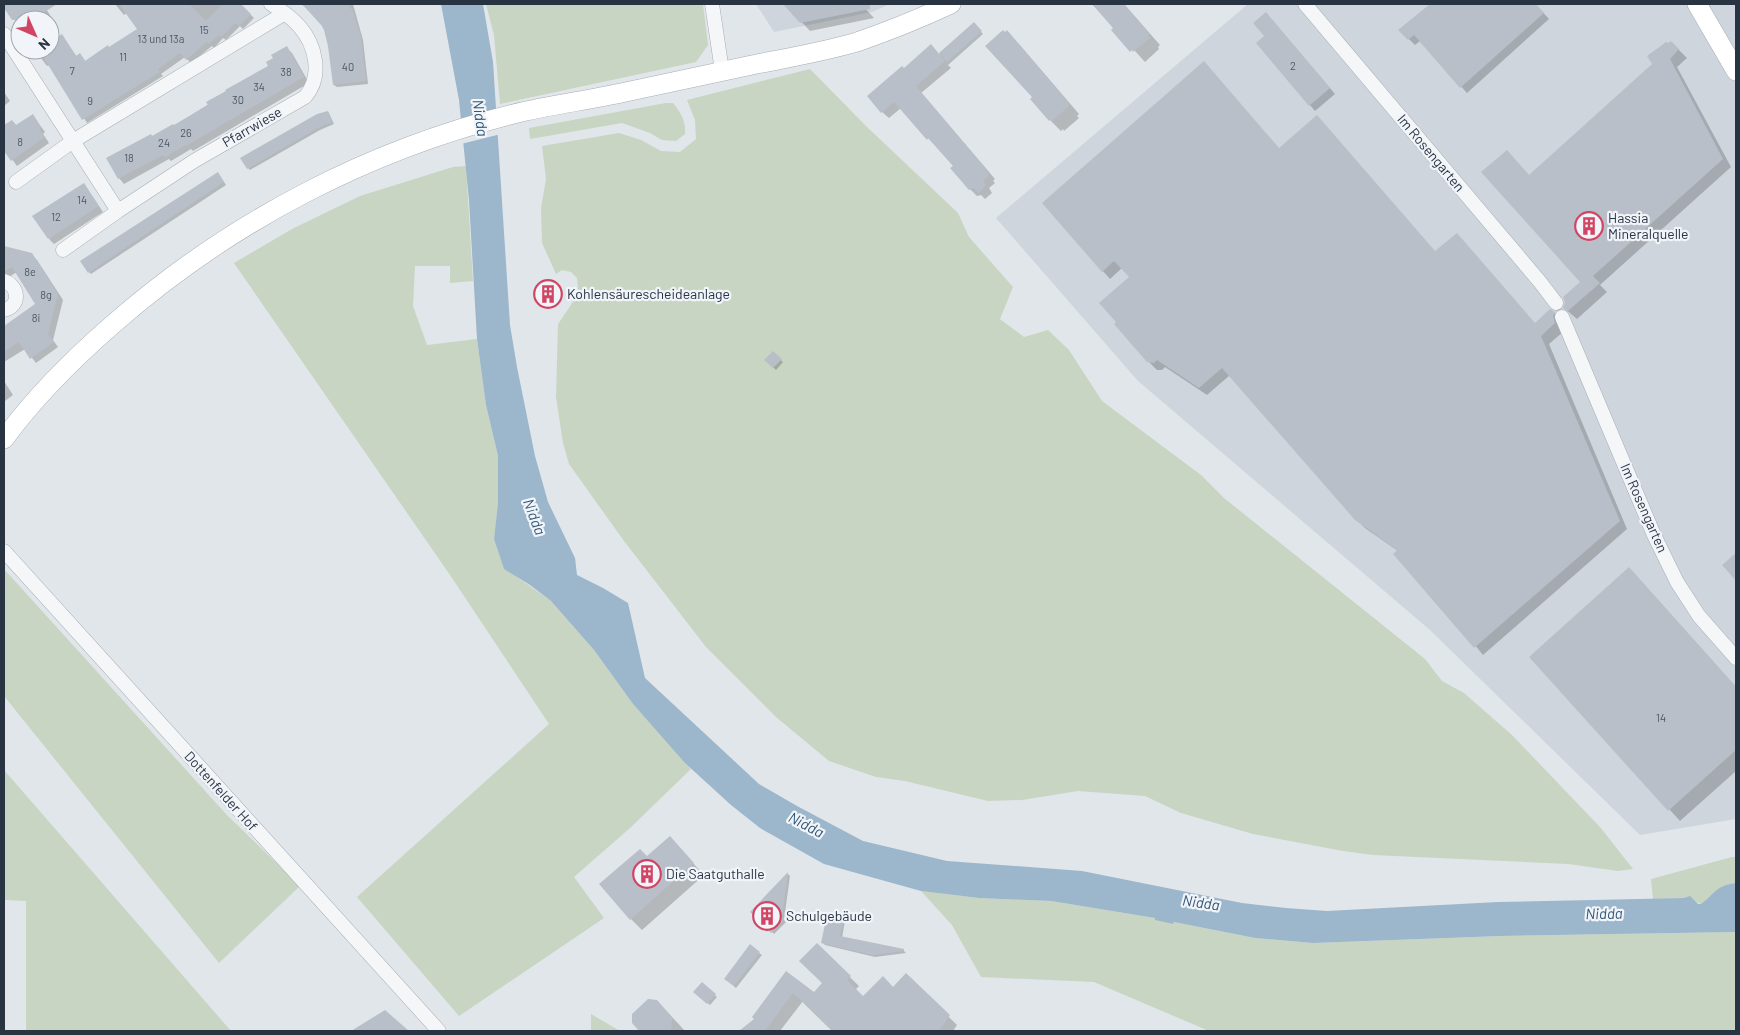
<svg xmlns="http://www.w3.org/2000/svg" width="1740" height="1035" viewBox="0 0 1740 1035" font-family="Barlow,sans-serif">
<rect width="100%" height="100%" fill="#e1e6ea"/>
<path fill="#cfd5dc" d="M756,4H890L872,12L774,32Z
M1248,4H1736V819L1640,835L1430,630L1138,381L996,218Z"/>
<path fill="#c8d5c2" d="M486,4H703L708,45L696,62L500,104L494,35Z
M810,69L866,126L958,213L969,237L1013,287L1000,319L1024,337L1048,330L1069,350L1102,401L1201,475L1224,498L1425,659L1442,681L1464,693L1512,735L1600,827L1633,869L1618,871L1568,864L1373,855L1343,851L1253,834L1181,813L1145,796L1078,791L1022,800L988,801L905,781L876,777L829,761L776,717L706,647L624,541L569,464L563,443L556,397L558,324L577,296L578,288L577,278L571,272L562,270L556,274L542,243L541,208L546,179L542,146L619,133L641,140L661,151L680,152L696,139L695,120L687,100Z
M666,103H673C681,113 686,121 685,134L676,141L662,140L650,133L622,123L530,139L529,128Z
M466,166L473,281L450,283V266H415L413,306L427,345L477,339L486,405L498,456V504L494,539L504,568L551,601L594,650L633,704L691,769L630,828L574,877L604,918L459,1016L357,897L549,724L450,575L234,263L292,229L360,196L453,167Z
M4,569L226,814L300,886L219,963L4,696Z
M4,770L231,1031H26V901L4,900Z
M1732,857H1736V883C1718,886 1715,894 1701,904L1684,898L1653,899L1651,879Z
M921,891L979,898L1051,901L1155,918L1156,920L1173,924L1174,922L1255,938L1313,943L1500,936L1736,932V1031H1209L1094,982L981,977L952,925Z
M591,1014L620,1031H591Z"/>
<path fill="#9cb6cb" d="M441,4H483L493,62L510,325L517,367L535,456L548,502L575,558L577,575L603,588L628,603L645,678L759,784L797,806L863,841L947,861L1082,871L1242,903L1286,908L1327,911L1498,902L1684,898L1690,896L1698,904H1701C1716,893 1715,886 1736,883V932L1500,936L1313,943L1255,938L1174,922L1173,924L1155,920V918L1051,901L979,898L921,891L824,864L760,828L731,805L685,763L633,704L594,650L551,601L530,585L504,569L494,539L498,503V456L486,405L477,339L469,200L459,100Z"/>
<path fill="#e1e6ea" d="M499,109L501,134L461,144L459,120Z"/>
<path fill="#0003" d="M4,4H43L50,15L43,20H20V28Z
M115,4H221L222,6L225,4H240L254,18L243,29L240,26L226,40L223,38L214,48L212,46L191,63L185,57L161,74L163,76L87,123L50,65L47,66L35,50H50V30L56,39L65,40L77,57L80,54L86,62L110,49L139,29L127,13L124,15Z
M301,4H353L363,40L368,84L337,87L334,85L330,45L325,29L308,9Z
M785,4H861L874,18L810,31Z
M1092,4H1124L1160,45L1158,47L1159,49L1145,62Z
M1431,4H1535L1549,19L1467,93L1420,41L1415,45L1400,30Z
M1271,19L1335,94L1315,111L1257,43L1266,36Z
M974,24L983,34L948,65L951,68L921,93L995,179L993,181L995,183L989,188L992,193L985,199L981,195L977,196L970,189L954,166L901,108L889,118L882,112L904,69L939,55Z
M1671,42L1687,58L1677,67L1731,167L1600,285L1607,292L1577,319L1564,308L1582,282L1529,176L1654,64Z
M1018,43L1079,114L1077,116L1079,118L1064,131L1063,129L1061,131L1050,120L1034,97Z
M287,48L292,53L309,83L193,151L191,149L171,161L169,159L124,184L119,178L153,137L174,126L269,66Z
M4,92L10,101L4,106Z
M328,112L334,124L320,130L250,170L248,168Z
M33,116L45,132L43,134L49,143L17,166L4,148V126L12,121L17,126Z
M1279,149L1436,253L1535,324L1555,313L1563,321V332L1549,344L1627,529L1483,655L1398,551L1365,528L1356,519L1230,375L1207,395L1165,367L1162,370H1157L1148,361L1131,278L1122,268L1110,279L1043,203Z
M220,176L226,185L91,274L89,272Z
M84,184L103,212L54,244L49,239Z
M4,248L31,254L37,260L63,300L53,340L58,347L36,363L25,349L4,362V328L37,304L17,272L4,280Z
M773,353L783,362L776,370L766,360Z
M4,381L13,395L5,401L4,400Z
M1640,580L1736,687V771L1680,821L1531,657Z
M670,838L704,875L642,930L631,919L648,857Z
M788,874L790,876L784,920L786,922L774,934L752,912Z
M843,919L845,921L842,938L904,951L906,953L875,957L825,945L823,943Z
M817,945L859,986L855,990L863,998L893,988L906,975L957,1025L953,1031H834L803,1001L780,1031H741L755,1019L786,973L814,994L823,983Z
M759,953L762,955L736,988L728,981Z
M702,984L717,997L710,1005L695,992Z
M656,1001L673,1018L685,1031H641L633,1023Z
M385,1012L407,1031H353Z"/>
<path fill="#b8bfc8" d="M4,4H57L40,15L43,20H12L4,8Z
M119,4H189L206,21L223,4H241L251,14L239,26L235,23L221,37L219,35L209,44L207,42L186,60L180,53L158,69L160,72L82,120L39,50H50V42L62,34L76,56L80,53L85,61L108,45L109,47L137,29Z
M302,4H347L353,11L361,37L366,81L333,85L328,46L324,30L322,26Z
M783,4H870V9L800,23Z
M1092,4H1124L1150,34L1148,35L1150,38L1133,52L1132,50L1130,52L1111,30L1113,28Z
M1430,4H1536L1544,13L1460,88L1414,35L1408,40L1398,30Z
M1266,12L1330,88L1309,106L1256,43L1264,36L1253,23Z
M974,22L982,31L947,62L939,53Z
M1003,30L1005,32L1007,30L1069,103L1067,104L1069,106L1052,121L1051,119L1049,121L1030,99L1032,97L985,46Z
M1671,41L1679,49L1670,59L1723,159L1593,276L1600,283L1568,311L1563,308L1565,302L1563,297L1580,282L1481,172L1507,150L1529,175L1652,64L1647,56L1666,42L1668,43Z
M931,44L945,61L916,86L989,172L987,173L989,175L983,181L986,185L978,193L974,188L969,190L950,168L953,166L928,138L927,140L894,102L881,113L867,96L902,66L904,68Z
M287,46L304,77L186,146V145L165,157L163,155L118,179L106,158L151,134L152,136L173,124L174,125L208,105L206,102L226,91L225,90L268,66L266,62L273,58L271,55Z
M1204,61L1279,148L1317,115L1435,251L1457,233L1535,323L1550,309L1555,312L1553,316L1555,323L1541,336L1620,521L1474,648L1393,554L1397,550L1355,520L1222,368L1199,388L1157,360L1154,363L1147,362L1114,324L1116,322L1099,303L1129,277L1114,261L1102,272L1042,203Z
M328,111L333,122L318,128L247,169L240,158L317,114Z
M33,114L41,127L39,128L45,137L11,161L4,151V125L12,120L16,125Z
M218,172L224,182L88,273L80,261Z
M84,183L99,206L48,239L32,216Z
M4,246L32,253L58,294L48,334L54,342L30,359L19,342L4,352V326L35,304L12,267L4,272Z
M773,351L782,359L773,368L764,360Z
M1736,553V581L1722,565Z
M1629,567L1736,687V750L1668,811L1529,657Z
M670,836L694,863L630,920L599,884L640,849L647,856Z
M788,872L782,917L784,919L771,933L750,912Z
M827,915L844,918L840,936L904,949V951L872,955L821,943Z
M817,943L851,976L847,980L863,996L883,976L893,987L906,973L950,1015L939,1031H832L793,993L765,1031H739L754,1019L752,1017L786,971L814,992L822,983L799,961Z
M750,944L760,952L734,986L724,979Z
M702,982L716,994L707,1004L693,992Z
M648,999L657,1000L672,1017L671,1031H639L632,1023V1014Z
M385,1010L409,1031H351Z"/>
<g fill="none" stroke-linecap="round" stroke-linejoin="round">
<defs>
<path id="street" d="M712,4L722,71
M1305,4L1540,282L1556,303
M4,34L118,211
M16,182L73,141L285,13
M63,250L118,211L194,161L305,97C323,77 316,45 299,26C291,17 281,10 271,4
M4,281C19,286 21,306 4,310
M1562,317L1654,535L1677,582L1699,616L1736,658
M4,551L439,1031"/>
<path id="secondary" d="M1697,4L1736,71
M4,439C35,397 72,360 111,326C229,222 372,147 526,111C557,104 589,100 621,93C665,84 708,74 752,65C787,58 823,52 857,42C889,31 921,18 951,4"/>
</defs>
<use href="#street" stroke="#a6adb5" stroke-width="15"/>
<use href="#secondary" stroke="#a6adb5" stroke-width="20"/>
<use href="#street" stroke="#f4f6f8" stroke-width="14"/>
<use href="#secondary" stroke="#fff" stroke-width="19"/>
</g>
<defs>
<symbol id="building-ring" viewBox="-11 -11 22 22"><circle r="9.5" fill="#f1f4f8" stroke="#d24464" stroke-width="1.5"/><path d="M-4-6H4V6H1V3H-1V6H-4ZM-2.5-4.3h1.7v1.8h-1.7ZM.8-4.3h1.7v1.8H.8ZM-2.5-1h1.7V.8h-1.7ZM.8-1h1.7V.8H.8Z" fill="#d24464"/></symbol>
</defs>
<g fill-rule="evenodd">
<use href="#building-ring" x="1573" y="210" width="32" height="32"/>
<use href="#building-ring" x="532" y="278" width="32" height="32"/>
<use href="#building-ring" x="631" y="858" width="32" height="32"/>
<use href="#building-ring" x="751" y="900" width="32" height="32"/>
</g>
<g text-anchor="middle" stroke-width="4.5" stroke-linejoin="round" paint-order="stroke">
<g font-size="11" fill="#4d5764">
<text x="204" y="34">15</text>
<text x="161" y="43">13 und 13a</text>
<text x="123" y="61">11</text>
<text x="1293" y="70">2</text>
<text x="348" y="71">40</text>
<text x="72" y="75">7</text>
<text x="286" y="76">38</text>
<text x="259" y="91">34</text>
<text x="238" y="104">30</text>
<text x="90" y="105">9</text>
<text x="186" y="137">26</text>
<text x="20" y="146">8</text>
<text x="164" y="147">24</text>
<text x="129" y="162">18</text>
<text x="82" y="204">14</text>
<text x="56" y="221">12</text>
<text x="30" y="276">8e</text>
<text x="46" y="299">8g</text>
<text x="36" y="322">8i</text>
<text x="1661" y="722">14</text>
</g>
<g font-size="14" fill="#293443" stroke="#f1f4f8">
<text transform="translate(252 127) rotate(-30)" y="5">Pfarrwiese</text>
<text transform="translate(1431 153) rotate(50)" y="5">Im Rosengarten</text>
<text transform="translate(1644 508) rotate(66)" y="5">Im Rosengarten</text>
<text transform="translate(221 791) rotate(48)" y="5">Dottenfelder Hof</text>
</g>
<g font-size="14" fill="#293443" stroke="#f1f4f8" text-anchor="start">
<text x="1608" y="223">Hassia<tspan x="1608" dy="16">Mineralquelle</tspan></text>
<text x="567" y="299">Kohlensäurescheideanlage</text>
<text x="666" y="879">Die Saatguthalle</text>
<text x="786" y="921">Schulgebäude</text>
</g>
<g font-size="15" font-style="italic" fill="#325778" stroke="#f1f4f8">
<text transform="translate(480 118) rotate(82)" y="5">Nidda</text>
<text transform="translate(534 517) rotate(69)" y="5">Nidda</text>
<text transform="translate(806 825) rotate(28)" y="5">Nidda</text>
<text transform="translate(1201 903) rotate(8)" y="5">Nidda</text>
<text transform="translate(1604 914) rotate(-1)" y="5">Nidda</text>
</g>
</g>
<rect width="1740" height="1035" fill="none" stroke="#293443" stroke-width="10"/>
<g transform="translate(35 35) rotate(135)"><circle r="24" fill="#f1f4f8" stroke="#a1a7b0"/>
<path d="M0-4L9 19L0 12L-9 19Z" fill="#d24464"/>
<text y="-8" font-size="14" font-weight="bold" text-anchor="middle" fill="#293443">N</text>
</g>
</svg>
